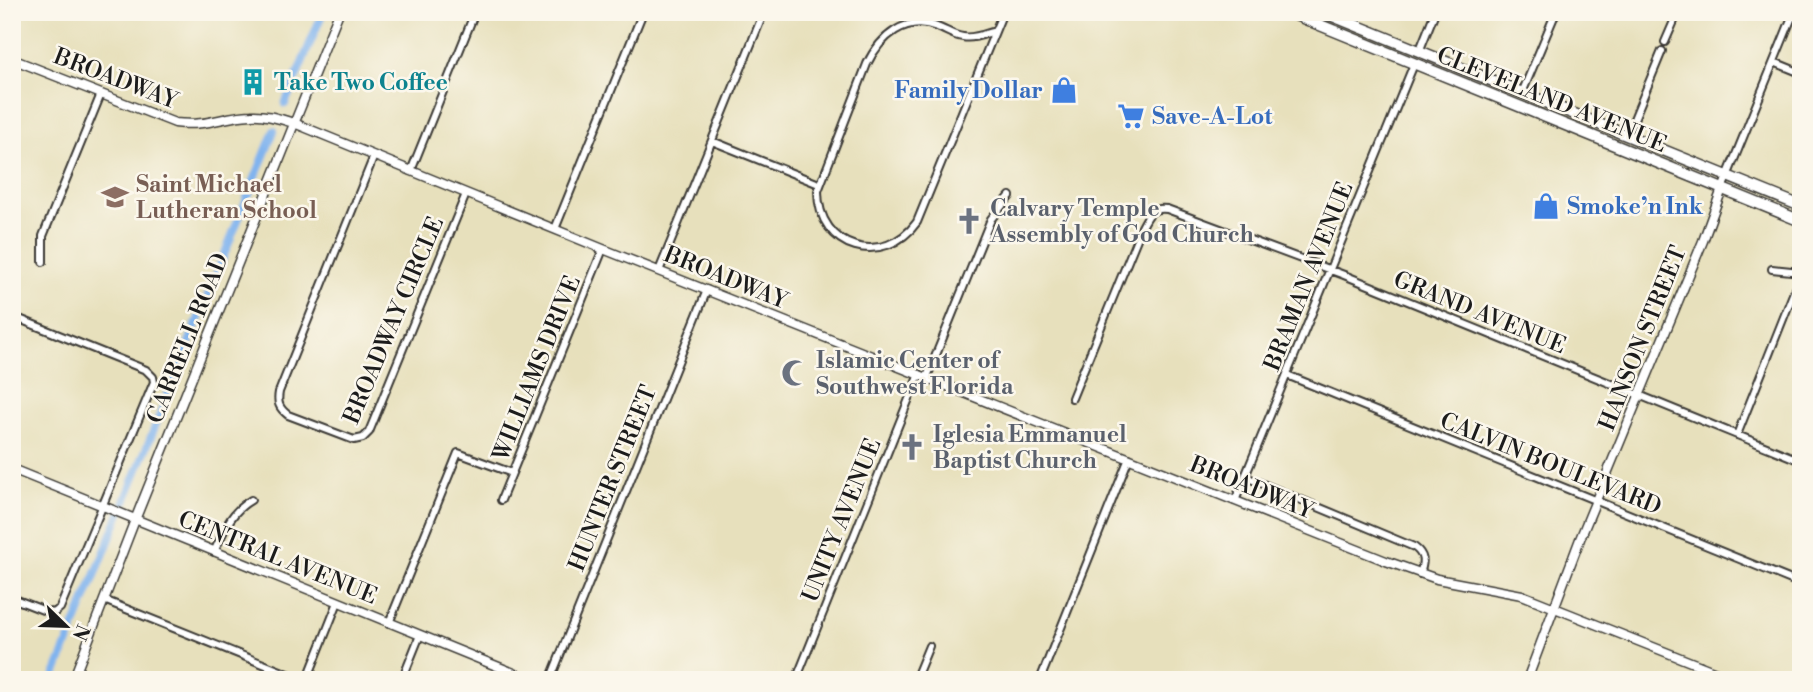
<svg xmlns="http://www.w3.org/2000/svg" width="1813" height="692" viewBox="0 0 1813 692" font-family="'Libre Bodoni',serif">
<rect width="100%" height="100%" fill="#fbf7ec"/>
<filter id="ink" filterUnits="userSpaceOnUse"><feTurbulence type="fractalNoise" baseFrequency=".0143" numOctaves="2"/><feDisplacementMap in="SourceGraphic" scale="14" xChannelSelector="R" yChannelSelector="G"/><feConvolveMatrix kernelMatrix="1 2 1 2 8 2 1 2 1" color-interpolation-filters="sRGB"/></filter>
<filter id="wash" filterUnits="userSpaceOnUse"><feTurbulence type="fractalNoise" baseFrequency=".00686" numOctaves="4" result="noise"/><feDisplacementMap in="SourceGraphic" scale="28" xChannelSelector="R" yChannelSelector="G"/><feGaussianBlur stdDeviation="1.57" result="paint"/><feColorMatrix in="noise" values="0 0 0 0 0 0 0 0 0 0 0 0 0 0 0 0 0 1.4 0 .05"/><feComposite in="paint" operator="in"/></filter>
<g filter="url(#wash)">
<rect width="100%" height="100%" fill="#e7e0bc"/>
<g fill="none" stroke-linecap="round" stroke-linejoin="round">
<path stroke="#81b4ee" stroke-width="8" d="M285,104L323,12
M53,680L274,131"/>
</g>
</g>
<g filter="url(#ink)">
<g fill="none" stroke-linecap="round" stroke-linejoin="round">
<defs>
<path id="minor" d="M995,31C985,34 973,39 963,37C953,36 946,30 937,27C906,14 880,37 867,64L818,191C818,250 884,268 917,222L1003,12
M1665,42L1678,12
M1419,52L1435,12
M1774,62L1801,73
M1522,93L1556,12
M1627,136L1662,51
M712,141L819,184
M374,156L279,392C277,403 279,408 288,415L354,440L363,438L369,432L466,194
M411,171L475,12
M1722,189L1794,12
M555,229L643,12
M43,262V236L101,94
M1772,269L1801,272
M659,271L764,12
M12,316L146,370L153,377L154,382L60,608L54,613L48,612L12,598
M1287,375L1801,584
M927,377L991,219L1010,196
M1072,398L1141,229C1148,215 1151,207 1167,209L1344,275L1801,461
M1737,435L1801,274
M1246,477L1414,547C1425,555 1424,562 1420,574
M501,500L603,249
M1235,501L1414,64
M214,552C224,531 230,512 251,500
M104,600L303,680
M389,623L458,453L512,473
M307,680L338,602
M402,680L420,635
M501,680L505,669
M550,680L707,290
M796,680L919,374
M915,680L929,646
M1040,680L1129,458
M1694,680L1700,665"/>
<path id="tertiary" d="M12,59L175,123C208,127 222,116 251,115C266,114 280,119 294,123L603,249L1386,561L1437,579L1522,595L1736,680
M12,469L531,680
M73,680L135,520L339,12
M1527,680L1580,539L1703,241L1722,189"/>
<path id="primary" d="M1288,12L1801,221
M1323,12L1801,206"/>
</defs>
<use href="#minor" stroke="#3a3934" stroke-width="10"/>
<use href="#tertiary" stroke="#3a3934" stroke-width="11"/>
<use href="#primary" stroke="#3a3934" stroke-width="13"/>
<use href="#minor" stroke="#fff" stroke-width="6"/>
<use href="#tertiary" stroke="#fff" stroke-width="8"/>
<use href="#primary" stroke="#fff" stroke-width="10"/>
</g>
</g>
<defs>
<symbol id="building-bare" viewBox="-9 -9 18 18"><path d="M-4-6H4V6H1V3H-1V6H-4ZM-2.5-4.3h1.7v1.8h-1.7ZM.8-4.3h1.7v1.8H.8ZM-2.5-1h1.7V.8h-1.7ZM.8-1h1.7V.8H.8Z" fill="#0f9aa8" stroke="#fbf7ec" stroke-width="2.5" paint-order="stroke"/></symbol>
<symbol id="shop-bare" viewBox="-9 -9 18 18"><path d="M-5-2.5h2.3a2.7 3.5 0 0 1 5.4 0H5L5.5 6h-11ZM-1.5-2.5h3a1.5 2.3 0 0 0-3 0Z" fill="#3f7fe0" stroke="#fbf7ec" stroke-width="2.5" paint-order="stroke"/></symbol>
<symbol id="supermarket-bare" viewBox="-9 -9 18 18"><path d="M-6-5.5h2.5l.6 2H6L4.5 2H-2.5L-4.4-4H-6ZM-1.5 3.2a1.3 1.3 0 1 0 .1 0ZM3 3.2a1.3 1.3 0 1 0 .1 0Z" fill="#3f7fe0" stroke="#fbf7ec" stroke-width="2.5" paint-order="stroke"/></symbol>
<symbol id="school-bare" viewBox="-9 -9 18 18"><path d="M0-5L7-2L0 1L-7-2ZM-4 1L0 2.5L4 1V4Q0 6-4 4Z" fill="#8d6e63" stroke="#fbf7ec" stroke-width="2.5" paint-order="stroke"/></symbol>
<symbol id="church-bare" viewBox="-9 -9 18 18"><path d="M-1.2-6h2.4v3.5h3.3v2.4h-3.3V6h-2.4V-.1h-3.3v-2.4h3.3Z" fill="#6b7280" stroke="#fbf7ec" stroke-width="2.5" paint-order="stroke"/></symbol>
<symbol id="mosque-bare" viewBox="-9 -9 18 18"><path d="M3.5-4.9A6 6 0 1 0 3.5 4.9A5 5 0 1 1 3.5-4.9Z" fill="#6b7280" stroke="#fbf7ec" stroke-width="2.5" paint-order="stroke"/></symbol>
</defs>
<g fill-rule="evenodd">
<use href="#building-bare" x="234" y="63" width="38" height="38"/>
<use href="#shop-bare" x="1045" y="71" width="38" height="38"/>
<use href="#supermarket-bare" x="1112" y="97" width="38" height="38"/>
<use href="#school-bare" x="96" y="178" width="38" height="38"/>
<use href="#shop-bare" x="1527" y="187" width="38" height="38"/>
<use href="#church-bare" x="950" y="202" width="38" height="38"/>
<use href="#mosque-bare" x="776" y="354" width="38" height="38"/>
<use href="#church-bare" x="893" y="428" width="38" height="38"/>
</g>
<g text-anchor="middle" stroke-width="5" stroke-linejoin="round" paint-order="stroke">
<g font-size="23" fill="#1c1c1c" stroke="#fbf7ec">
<text transform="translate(116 78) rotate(21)" y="8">BROADWAY</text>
<text transform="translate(1552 99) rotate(22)" y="8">CLEVELAND AVENUE</text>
<text transform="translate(1308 276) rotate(-68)" y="8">BRAMAN AVENUE</text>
<text transform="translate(726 277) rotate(22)" y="8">BROADWAY</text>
<text transform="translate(1480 312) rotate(22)" y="8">GRAND AVENUE</text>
<text transform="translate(393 320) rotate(-67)" y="8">BROADWAY CIRCLE</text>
<text transform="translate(187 338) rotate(-68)" y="8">CARRELL ROAD</text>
<text transform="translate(1642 338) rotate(-68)" y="8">HANSON STREET</text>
<text transform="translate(536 368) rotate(-68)" y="8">WILLIAMS DRIVE</text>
<text transform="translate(1551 463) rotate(22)" y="8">CALVIN BOULEVARD</text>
<text transform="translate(612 478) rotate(-68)" y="8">HUNTER STREET</text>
<text transform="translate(1252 487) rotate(22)" y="8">BROADWAY</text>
<text transform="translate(841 520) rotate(-68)" y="8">UNITY AVENUE</text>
<text transform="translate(278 557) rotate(22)" y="8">CENTRAL AVENUE</text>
</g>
<g font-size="23" font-weight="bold" fill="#0d838f" stroke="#fbf7ec" text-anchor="start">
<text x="274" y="90">Take Two Coffee</text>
</g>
<g font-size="23" font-weight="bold" fill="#366cbe" stroke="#fbf7ec" text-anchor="start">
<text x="1043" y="98" text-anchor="end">Family Dollar</text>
<text x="1152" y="124">Save-A-Lot</text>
<text x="1567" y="214">Smoke’n Ink</text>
</g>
<g font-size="23" font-weight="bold" fill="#785e54" stroke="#fbf7ec" text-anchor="start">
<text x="136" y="192">Saint Michael<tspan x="136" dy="26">Lutheran School</tspan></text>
</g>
<g font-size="23" font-weight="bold" fill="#5b616d" stroke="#fbf7ec" text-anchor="start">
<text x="990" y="216">Calvary Temple<tspan x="990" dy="26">Assembly of God Church</tspan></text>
<text x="816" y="368">Islamic Center of<tspan x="816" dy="26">Southwest Florida</tspan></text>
<text x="933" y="442">Iglesia Emmanuel<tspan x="933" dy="26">Baptist Church</tspan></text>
</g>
</g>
<rect width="1813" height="692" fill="none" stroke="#fbf7ec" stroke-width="42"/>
<g transform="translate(66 626) rotate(113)" stroke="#fbf7ec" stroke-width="5" paint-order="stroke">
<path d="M0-5L12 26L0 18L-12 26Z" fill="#1c1c1c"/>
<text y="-10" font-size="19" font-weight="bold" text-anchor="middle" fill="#1c1c1c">N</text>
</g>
</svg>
